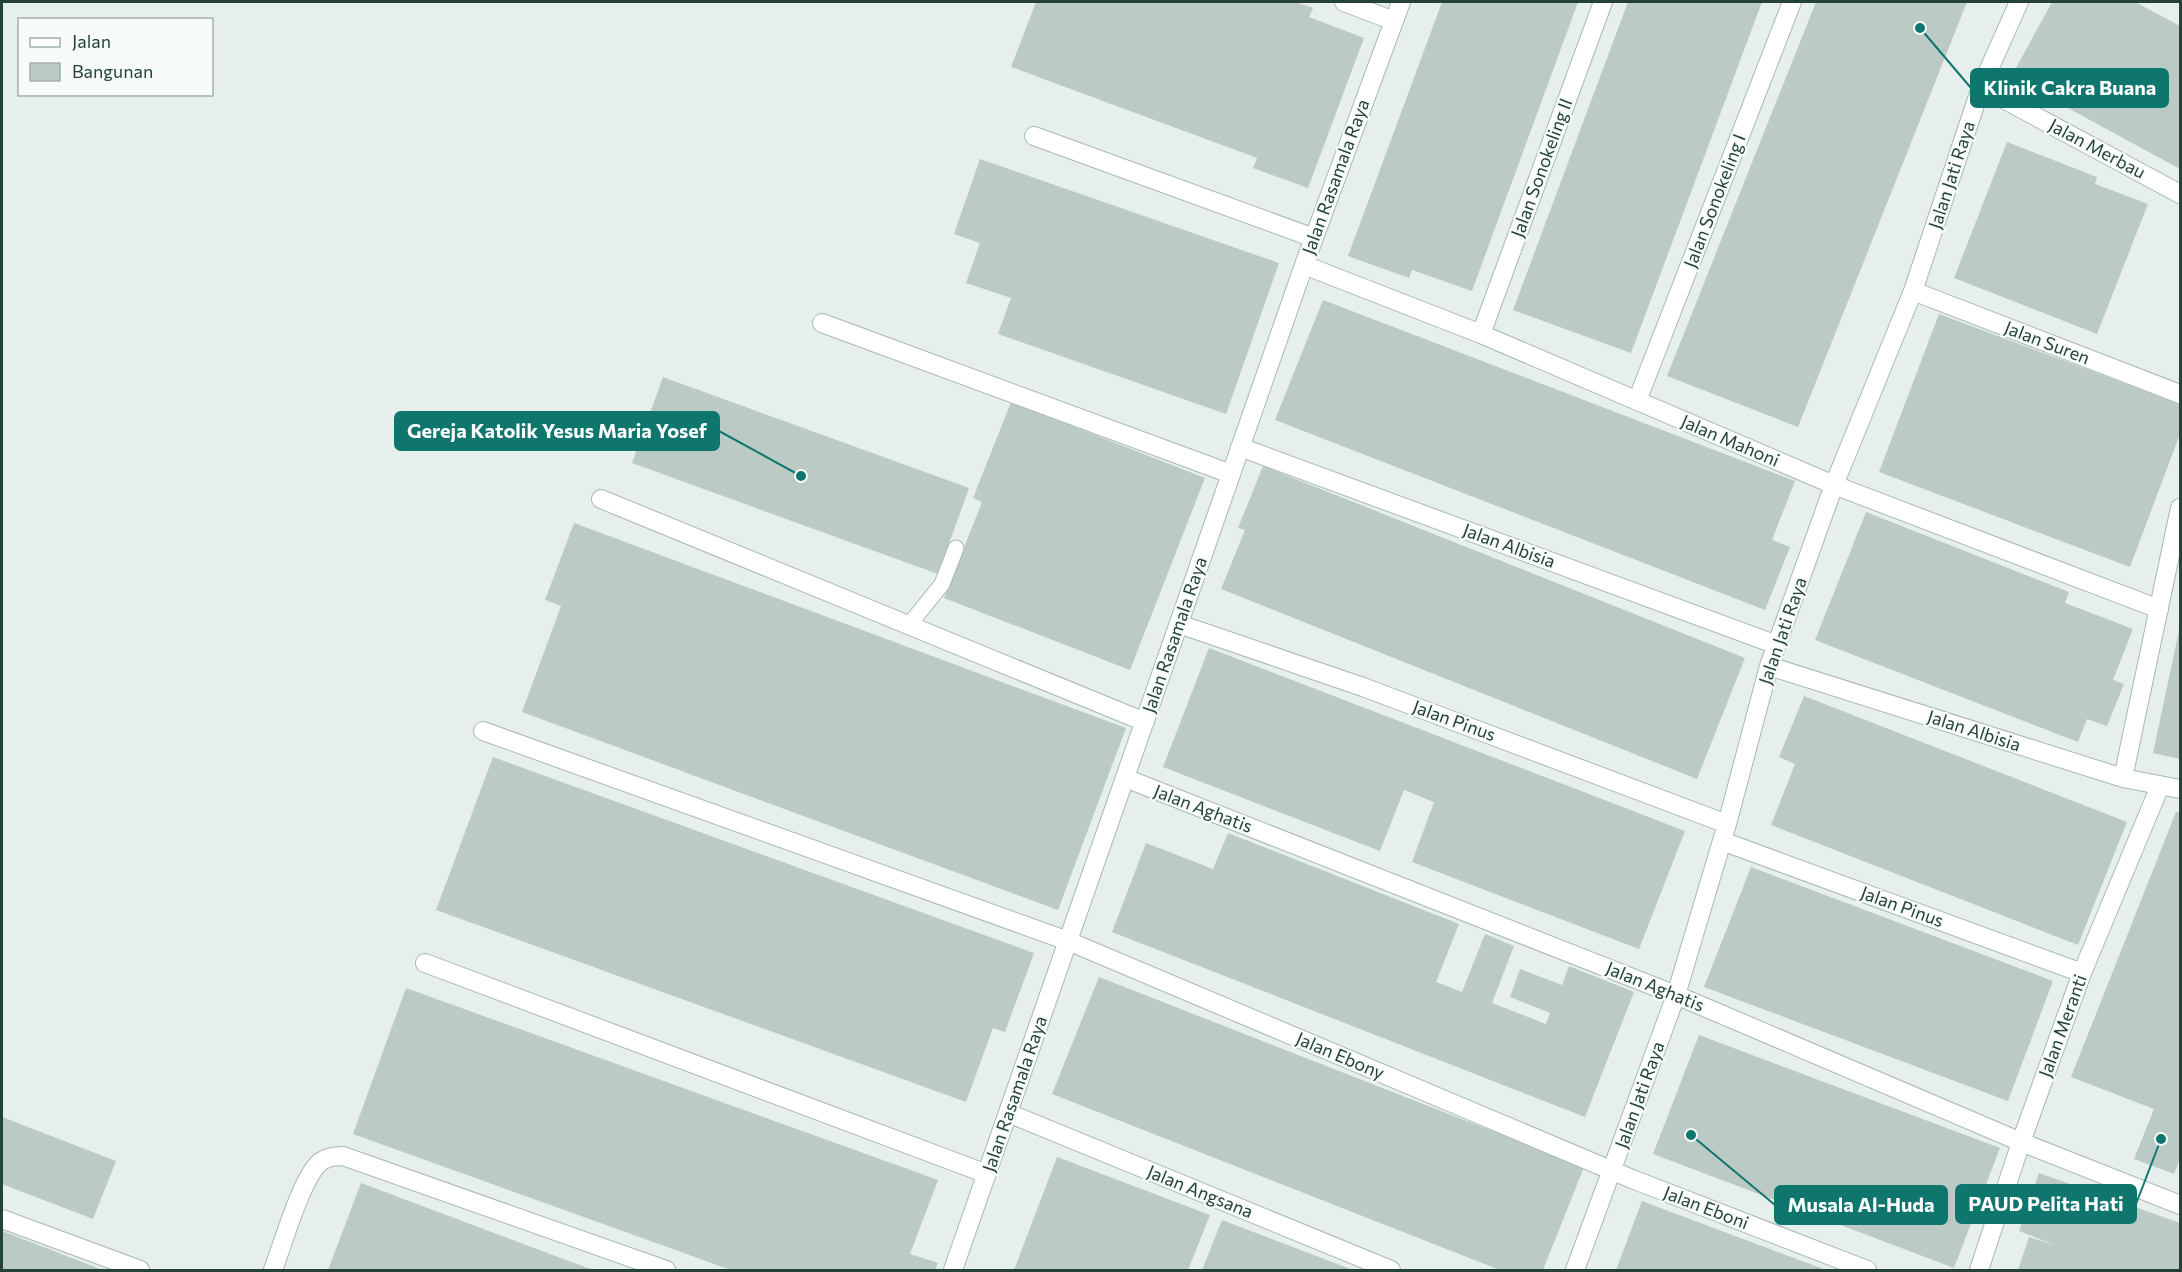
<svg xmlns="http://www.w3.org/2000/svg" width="2182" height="1272" viewBox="0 0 2182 1272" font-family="Commissioner,sans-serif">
<rect width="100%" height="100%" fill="#e6efeb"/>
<path fill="#bbcac4" d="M1036,2H1296L1313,8L1309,17L1364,38L1308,188L1253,168L1257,158L1011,67Z
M1442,2H1578L1472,291L1412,270L1409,278L1348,256Z
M1628,2H1762L1631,353L1513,310Z
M1816,2H1967L1798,427L1667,376Z
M2052,2H2135L2180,26V169L2011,77Z
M2007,142L2097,177L2095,184L2148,204L2097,334L1954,278Z
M980,159L1279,263L1226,414L998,334L1011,298L966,283L980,243L954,234Z
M1323,300L1795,481L1772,540L1790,547L1765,610L1275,420Z
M1939,314L2180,404V434L2130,567L1879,472Z
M663,377L969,488L938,574L632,463Z
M1011,402L1205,478L1130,670L944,598L982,502L973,498Z
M1263,466L1745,658L1697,779L1221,589L1245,530L1238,528Z
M1866,512L2069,592L2065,603L2133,629L2113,680L2124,684L2107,726L2087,719L2078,742L1815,640Z
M574,523L1126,728L1058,910L522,712L561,606L545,600Z
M2180,626V759L2153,753Z
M1209,648L1685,831L1639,949L1412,862L1434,802L1404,790L1380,851L1163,767Z
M1804,696L2127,822L2078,945L1771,825L1795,764L1779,757Z
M493,757L1034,953L1005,1032L993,1028L966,1102L436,910Z
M2176,812L2180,813V1158L2174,1174L2134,1159L2154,1109L2071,1077Z
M1228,833L1459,924L1436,982L1462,992L1485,934L1514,946L1492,1003L1546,1024L1550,1013L1510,997L1520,969L1562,985L1569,966L1634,992L1585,1117L1112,932L1146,843L1213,869Z
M1751,867L2053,981L2008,1101L1704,987Z
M1099,977L1584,1167L1543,1270H1500L1052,1094Z
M406,988L938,1180L910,1254L938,1263L935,1270H731L353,1134Z
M1699,1035L2000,1148L1954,1268L1653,1154Z
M2,1117L116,1161L93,1219L2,1184Z
M1057,1157L1210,1215L1188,1270H1014Z
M2039,1173L2180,1223V1270H2018L2029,1237L2055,1245L2019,1231Z
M361,1183L566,1260L594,1270H328Z
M1642,1201L1695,1221L1826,1270H1616Z
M1222,1220L1306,1252L1353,1270H1202Z
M2,1231L103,1270H2Z"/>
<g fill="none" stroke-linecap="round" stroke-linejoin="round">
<defs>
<path id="lane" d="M909,625L942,584L956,548"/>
<path id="street" d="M1344,2L1394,21
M1981,87L2180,194
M1034,136L1314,238
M1304,265L1481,334L1834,485L2159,609
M1913,291L2180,394
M822,323L1231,474
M1481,334L1603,2
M1637,401L1792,2
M1240,447L1777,645
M601,499L1145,722
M1179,624L1363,687L1727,824
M1769,666L2123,778L2180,789
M483,731L1068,941L1632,1179L1867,1270
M1125,778L1676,995L2021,1142L2180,1205
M2123,778L2180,508
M1722,841L2082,973
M425,963L987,1174
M1008,1113L1391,1270
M2,1219L140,1270
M273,1270C283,1244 301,1179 320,1162C327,1157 335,1156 343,1156L666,1270
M953,1270L1304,265L1401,2
M1575,1270L1676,995L1727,824L1769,666L1834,485L1913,291L1981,87L2019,2
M1979,1270L2021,1142L2082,973L2160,786"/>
</defs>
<use href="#lane" stroke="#a8b8b2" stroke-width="17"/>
<use href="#street" stroke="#a8b8b2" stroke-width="20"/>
<use href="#lane" stroke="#fff" stroke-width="15"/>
<use href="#street" stroke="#fff" stroke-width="18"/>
</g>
<g text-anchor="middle" stroke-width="4.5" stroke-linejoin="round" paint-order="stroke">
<g font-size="18" fill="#24423a" stroke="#f7fbf9">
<text transform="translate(2097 149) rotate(28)" y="6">Jalan Merbau</text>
<text transform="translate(1542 168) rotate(-70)" y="6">Jalan Sonokeling II</text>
<text transform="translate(1952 175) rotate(-72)" y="6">Jalan Jati Raya</text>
<text transform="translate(1336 177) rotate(-70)" y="6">Jalan Rasamala Raya</text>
<text transform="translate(1715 201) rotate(-69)" y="6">Jalan Sonokeling I</text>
<text transform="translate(2047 343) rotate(21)" y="6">Jalan Suren</text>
<text transform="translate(1730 441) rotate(23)" y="6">Jalan Mahoni</text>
<text transform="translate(1509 546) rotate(20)" y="6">Jalan Albisia</text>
<text transform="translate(1783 631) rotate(-71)" y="6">Jalan Jati Raya</text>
<text transform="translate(1175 635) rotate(-71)" y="6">Jalan Rasamala Raya</text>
<text transform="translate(1454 721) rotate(20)" y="6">Jalan Pinus</text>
<text transform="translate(1974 731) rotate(18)" y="6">Jalan Albisia</text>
<text transform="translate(1203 809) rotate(21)" y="6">Jalan Aghatis</text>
<text transform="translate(1902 907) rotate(20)" y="6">Jalan Pinus</text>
<text transform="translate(1655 987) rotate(22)" y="6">Jalan Aghatis</text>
<text transform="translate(2063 1026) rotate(-70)" y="6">Jalan Meranti</text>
<text transform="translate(1340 1056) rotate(23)" y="6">Jalan Ebony</text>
<text transform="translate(1015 1094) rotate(-71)" y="6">Jalan Rasamala Raya</text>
<text transform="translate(1640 1095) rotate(-70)" y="6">Jalan Jati Raya</text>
<text transform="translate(1200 1192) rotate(22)" y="6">Jalan Angsana</text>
<text transform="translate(1706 1208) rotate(21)" y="6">Jalan Eboni</text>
</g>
</g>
<path fill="none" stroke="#0f766e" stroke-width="2" d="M1920 28L1971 88M801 476L719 431M2161 1139L2136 1204M1691 1135L1775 1205"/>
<g fill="#0f766e" stroke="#f7fbf9" stroke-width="2">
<circle cx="1920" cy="28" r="6"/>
<circle cx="801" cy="476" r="6"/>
<circle cx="2161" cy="1139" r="6"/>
<circle cx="1691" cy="1135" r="6"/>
</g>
<g fill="#0f766e" stroke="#0f766e" stroke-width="2">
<rect x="1971" y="69" width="197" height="38" rx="6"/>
<rect x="395" y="412" width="324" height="38" rx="6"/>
<rect x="1956" y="1185" width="180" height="38" rx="6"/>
<rect x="1775" y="1186" width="172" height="38" rx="6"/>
</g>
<g font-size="20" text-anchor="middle" font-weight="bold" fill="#fff">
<text x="2070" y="95">Klinik Cakra Buana</text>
<text x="557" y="438">Gereja Katolik Yesus Maria Yosef</text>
<text x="2046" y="1211">PAUD Pelita Hati</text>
<text x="1861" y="1212">Musala Al-Huda</text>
</g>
<rect width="2182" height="1272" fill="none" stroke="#24423a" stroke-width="6"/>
<rect x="18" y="18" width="195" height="78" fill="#f7fbf9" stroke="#a3b1ad" stroke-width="1.5"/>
<rect x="30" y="38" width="30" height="9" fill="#ffffff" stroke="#a3b1ad" stroke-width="1.5"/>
<text x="72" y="48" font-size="18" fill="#24423a">Jalan</text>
<rect x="30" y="63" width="30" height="18" fill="#bbcac4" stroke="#a3b1ad" stroke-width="1.5"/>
<text x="72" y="78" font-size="18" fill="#24423a">Bangunan</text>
</svg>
